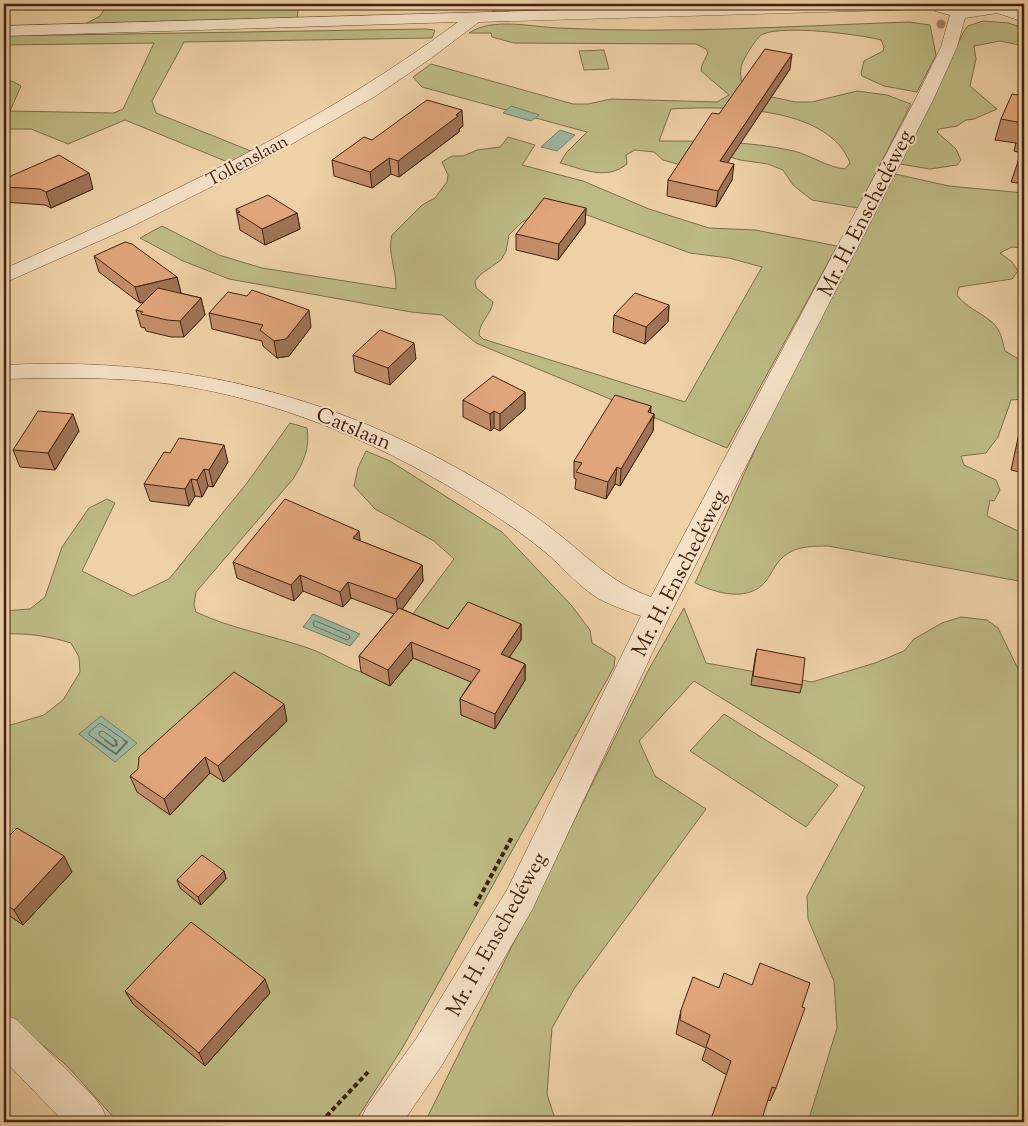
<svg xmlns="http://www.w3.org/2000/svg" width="1028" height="1126" viewBox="0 0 1028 1126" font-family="'Sorts Mill Goudy',serif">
<rect width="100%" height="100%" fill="#efd1a7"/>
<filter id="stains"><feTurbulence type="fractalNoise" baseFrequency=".004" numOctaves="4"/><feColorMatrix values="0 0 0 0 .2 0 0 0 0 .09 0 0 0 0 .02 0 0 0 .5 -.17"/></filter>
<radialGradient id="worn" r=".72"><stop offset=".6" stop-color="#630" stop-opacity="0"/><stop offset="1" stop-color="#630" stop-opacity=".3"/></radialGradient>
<path fill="#bdba84" stroke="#7e6e4c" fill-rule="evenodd" d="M108,4H286L298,9L297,22L85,24L100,16Z
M504,4H545L560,9L581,6L602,9L492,12Z
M622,4H782L625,8L620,7Z
M983,21L1008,23L1024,28V46L1000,41L974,46L976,59L970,86L997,109L974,119L966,120L957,126L939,129L937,132L956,149L961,160L957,165L930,169L900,164L964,31L968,26Z
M909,22L930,25L936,55L917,92L884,86L862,76L861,73L864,61L883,51L884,47L881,40C858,34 785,25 763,34C757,36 741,62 741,68C740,73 741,78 742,83L758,94L795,102H812L857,91L887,95L911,104L858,208L812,200L793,185L783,170L768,164L740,160L723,155L684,166L663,160L654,152L635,150L626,155L627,164C606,181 583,169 560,163L566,153L587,132L422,87L413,77L431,64L573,104H588L611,99L717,102L729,95L701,71L702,65L708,53L706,49L696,44L514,43L492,37L491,33H469C492,17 532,27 559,28C675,34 793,26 909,22ZM671,109C723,106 828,105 850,163L845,169C827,167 812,156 794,151C750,141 704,141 659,141Z
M426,29L435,30L432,38L184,42L152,101L156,113L256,153L235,165L125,120L68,144L31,129H4V81H12L21,86L10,111L114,113L123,109L154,43L4,45V36Z
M604,50L609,69L584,70L579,51Z
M508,137L535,145L522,165L583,181L649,209L709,228L755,230L837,246L727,448L476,343L442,315L411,312L229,279L183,261L140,238L162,226L219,255L262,268L396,289C397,271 387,253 392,235L422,205L435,198L447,182L448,175L442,162L452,156H463L477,150L500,147ZM579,212L690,253L729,258L762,267L685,402L483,339L479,335C479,322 491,315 493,302L476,288L475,281L481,274L501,260L506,251L509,235L522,222L532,217Z
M895,174L949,186L1024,193V248L1012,247L1000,253L1012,262L1018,271L1012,279L959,287L957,295C967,310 992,316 999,331C1002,337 1003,344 1005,351L1024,362V399L1011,400L998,437L986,453L961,456L964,465L996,480L1000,490L994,501L990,500L987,516L1024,534V582L828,546C814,546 798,546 787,554C776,561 773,572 766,581C748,603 716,593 695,583L768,421Z
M290,423L307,428C310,448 304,462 293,479L196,592L194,605L196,612C232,629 270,635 308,648C329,655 346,669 368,674L454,559L434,541L375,509L354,486L358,468L366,451L390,461L502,532L572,606L590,630L592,643L615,657L614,667L403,1047L355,1122H118L66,1065L4,1012V727L44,715L63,700L80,672L79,657L71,643C48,636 28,633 4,634V611L30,609L45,597L62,547L89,508L107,499L115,503L82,571L133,596L169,579L247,483Z
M684,608L706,663L812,682L875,663L904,651L914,639L942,623L961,617L987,620L998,628L1024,681V1122H808L837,1028L834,981L808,919L807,896L865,787L694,681L639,741L655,776L706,809L574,989L552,1028L547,1094L556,1122H425L649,669Z
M724,714L838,785L806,827L690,751Z"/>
<path fill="#9bb8a2" stroke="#777c69" d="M511,106L539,115L531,121L503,113Z
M560,130L575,135L557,151L541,147Z
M313,614L360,634L350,646L303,627Z
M101,716L137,743L115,762L79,734Z"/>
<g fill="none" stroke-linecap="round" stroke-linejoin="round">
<path stroke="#6e6d5a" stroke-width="1" d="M316,621L349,635L350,638L347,640L314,626L313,623Z
M98,741L89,735V732L100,723L126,741
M107,741L99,735V732L103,731L117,741"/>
<path stroke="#6e6d5a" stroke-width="2" d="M96,740L116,754L127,742L124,740
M105,740L113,746L117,745L115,740"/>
<defs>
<path id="minor" d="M771,4H932L924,9L479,22L430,59L374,97L255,165L133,226L4,283V269C162,198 318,126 458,22L4,36V26Z
M943,4L966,9L986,6L987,4H1003L1024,12V22L997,13L965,18L957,47L934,98L672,611L532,910L442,1065L403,1122H360L366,1108L416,1039L508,888L641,616C627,611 613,606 599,599C581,588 566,571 551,557C530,539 507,523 484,508C378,440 258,389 132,380C89,377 47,378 4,379V365C188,356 346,397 503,495C523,508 543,521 561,536C595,563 609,581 651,597L916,98L941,47L950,15L935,11L933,8L935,5Z
M4,1014L17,1020L94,1097L102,1108L108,1122H64L4,1060Z"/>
</defs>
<use href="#minor" stroke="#6c4e38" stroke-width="1"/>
<path stroke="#402213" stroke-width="4" stroke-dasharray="5 3" stroke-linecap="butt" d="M475,906L512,837
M321,1122L368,1072"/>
<use href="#minor" fill="#f5e1c6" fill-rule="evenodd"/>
</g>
<circle fill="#a08665" cx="941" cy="24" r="4.5"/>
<path fill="#c28e6a" stroke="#402213" d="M790,69L727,163L732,180L716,207L667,196L668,180L719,114Z
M1024,96V184L1011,182L1021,153L1014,151L1016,143L995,140L1001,119Z
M463,126L459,129V132L399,177L391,174L372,188L334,176L332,160L372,140Z
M4,179L93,189L51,208L45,205L4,202Z
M586,208L585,224L558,260L516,250V234Z
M236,209L297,213L300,229L265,245L240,230Z
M94,256L177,277L181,293H180L201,298L205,315L184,337H171L146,331L145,328L141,327L136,310L145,301L140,303L99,272Z
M669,305L668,322L645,344L613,332L614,315Z
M209,313L311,327L289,356L277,358L263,346L262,341L212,329Z
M353,355L416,359L390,385L355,372Z
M525,392V409L500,431L494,428L491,431L463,417V400Z
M651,413L654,414L653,431L620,486L615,484L606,499L575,489L576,479L574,478V461Z
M1024,414V473L1011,470L1022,420Z
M79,431L55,470L20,467L13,450Z
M228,462L213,487L208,486L202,497L195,496L189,506L150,501L144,484Z
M360,541L422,565L423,581L402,609L448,629L521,624V640L509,657L525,664V680L495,729L461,715L460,699L471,682L413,658L390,686L361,672L359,656L394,614L351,598L343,607L303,591L294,601L237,578L233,562Z
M757,649L802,685L800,693L751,685L755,658Z
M287,721L224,782L210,773L170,815L137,792L130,776Z
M4,841L72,872L23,925L4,912Z
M224,871L226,879L201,905L180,888L177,880Z
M125,991L270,993L205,1066L133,1004Z
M681,1010L776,1088L770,1101L702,1060L706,1048L676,1034L678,1024Z"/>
<path fill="#9e7456" stroke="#402213" d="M792,54L790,69L718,177L720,161Z
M462,110L463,126L459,129V132L399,177L398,161Z
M389,158L391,174L372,188L370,172Z
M734,164L732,180L716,207L718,191Z
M89,173L93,189L51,208L46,192Z
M586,208L585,224L558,260L559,244Z
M297,213L300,229L265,245L262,229Z
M177,277L181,293L140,303L135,287Z
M201,298L205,315L184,337L180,321Z
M669,305L668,322L645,344L646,327Z
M309,310L311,327L289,356L277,358L274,341Z
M414,343L416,359L390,385L388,368Z
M525,392V409L500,431V414Z
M651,406L650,422L654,414L653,431L620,486L621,469L648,412Z
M494,411V428L491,431L490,414Z
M73,414L79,431L55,470L48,453Z
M224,445L228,462L213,487L209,470Z
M617,467L615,484L606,499L608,482Z
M204,469L208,486L202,497L197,480Z
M191,479L195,496L189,506L185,489Z
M359,531L361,547L353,538Z
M4,553L9,565L6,591L4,586Z
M422,565L423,581L398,615L396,599Z
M300,575L303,591L294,601L291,585Z
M348,582L351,598L343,607L340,592Z
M521,624V640L501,670V654Z
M411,642L413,658L390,686L388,670Z
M525,664V680L495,729V714Z
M284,704L287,721L224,782L218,766Z
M205,757L210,773L170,815L164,799Z
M64,856L72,872L23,925L14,910Z
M224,871L226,879L201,905L198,897Z
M265,979L270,993L205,1066L199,1053Z"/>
<path fill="#e1a57b" stroke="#402213" d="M765,49L792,54L720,161L734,164L718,191L668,180L712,113L719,114Z
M1012,94L1024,96V132L1021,131L1022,123L1001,119Z
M427,100L462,110L456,115L458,116L398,161L389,158L370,172L332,160L364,137L372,140Z
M1024,144V162L1018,161Z
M59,155L89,173L46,192L40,189L4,187V179Z
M268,195L297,213L262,229L237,213L240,212L236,209Z
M544,198L586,208L559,244L516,234Z
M125,242L132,244L177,277L135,287L94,256Z
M158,288L201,298L180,321L167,320L141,314L143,312L136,310Z
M252,290L309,310L286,339L274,341L260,330L263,325L209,313L228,292L247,296Z
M635,293L669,305L646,327L614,315Z
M380,330L414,343L388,368L353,355Z
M493,376L525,392L500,414L494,411L490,414L463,400Z
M615,395L651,406L648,412L654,414L621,469L617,467L608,482L576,472L582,463L574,461Z
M38,411L73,414L48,453L13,450Z
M1024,423V454L1018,453Z
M179,438L224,445L209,470L204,469L197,480L191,479L185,489L144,484L164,452L170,453Z
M285,499L359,531L353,538L422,565L396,599L348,582L340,592L300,575L291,585L233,562Z
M468,602L521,624L501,654L525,664L495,714L460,699L480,670L411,642L388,670L359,656L399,608L448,629Z
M757,649L805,658L802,685L753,676Z
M234,672L284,704L218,766L205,757L164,799L130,776L138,769L139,757Z
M17,828L64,856L14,910L4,903V841Z
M202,855L224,871L198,897L177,880Z
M191,922L265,979L199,1053L125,991Z
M760,963L810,983L802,1007L805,1008L776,1088L772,1087L761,1122H710L731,1061L706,1047L710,1035L680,1020L681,1010L693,977L719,988L724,973L752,985Z"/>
<g text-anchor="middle" stroke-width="4" stroke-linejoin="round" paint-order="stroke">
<g font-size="18" fill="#402213" stroke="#f5e1c6">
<text transform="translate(247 160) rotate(-28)" y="6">Tollenslaan</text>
</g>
<g font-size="21" fill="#402213" stroke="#f5e1c6">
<text transform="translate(865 213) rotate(-63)" y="7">Mr. H. Enschedéweg</text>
<text transform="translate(354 428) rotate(23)" y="7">Catslaan</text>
<text transform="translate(679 573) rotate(-63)" y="7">Mr. H. Enschedéweg</text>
<text transform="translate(496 934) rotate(-61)" y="7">Mr. H. Enschedéweg</text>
</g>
</g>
<rect width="1028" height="1126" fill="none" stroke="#efd1a7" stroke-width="20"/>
<rect x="5" y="5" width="1018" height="1116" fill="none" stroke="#402213" stroke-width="2.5"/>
<rect x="10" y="10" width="1008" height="1106" fill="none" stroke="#402213"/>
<rect width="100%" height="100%" filter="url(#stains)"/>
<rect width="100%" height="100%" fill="url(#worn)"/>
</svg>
